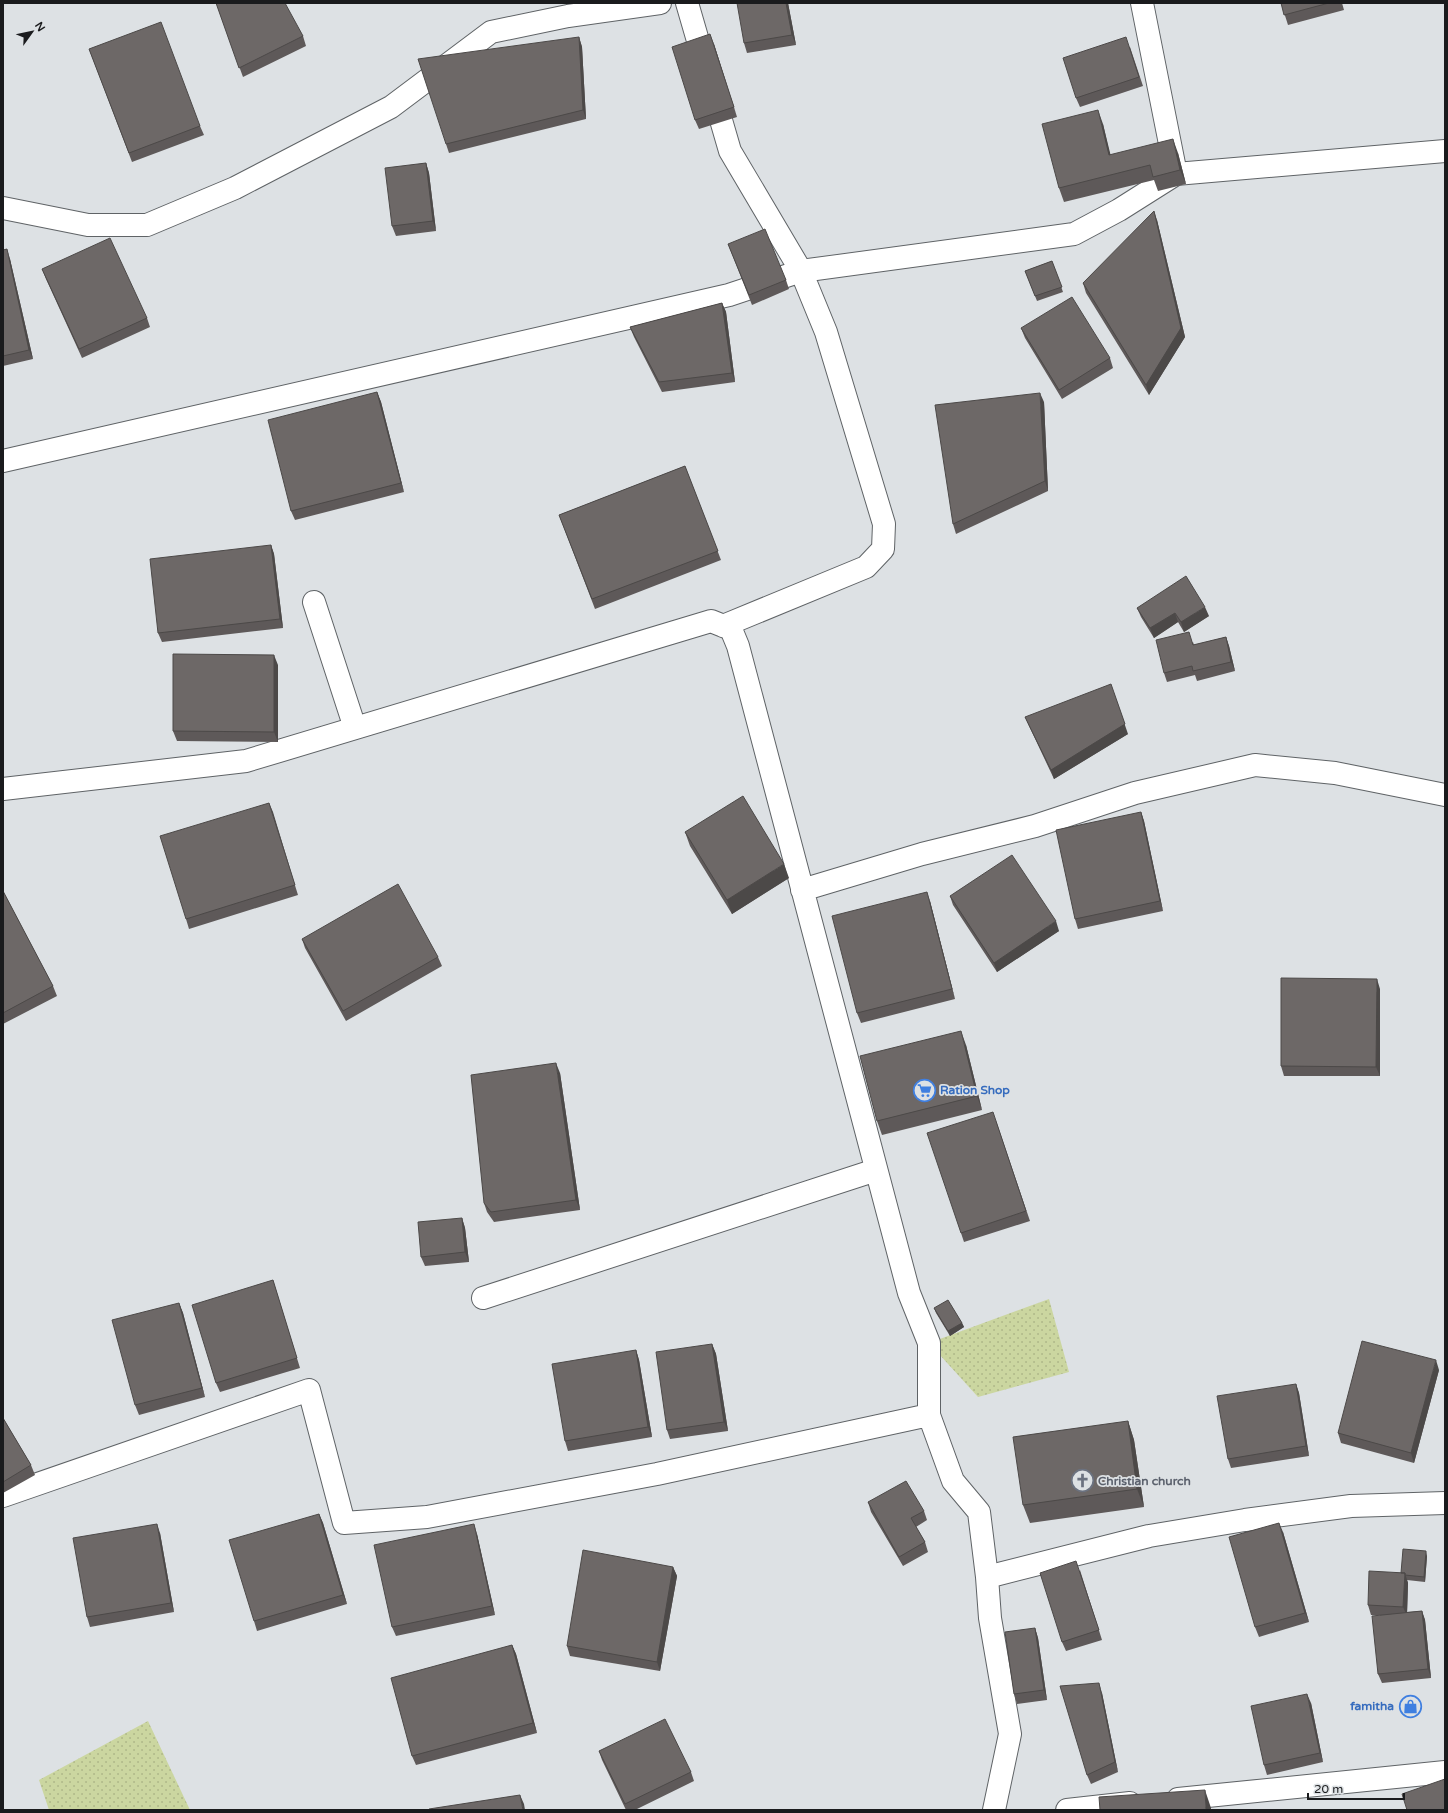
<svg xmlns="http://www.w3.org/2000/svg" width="1448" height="1813" viewBox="0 0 1448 1813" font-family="'Varela Round',sans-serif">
<defs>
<pattern id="park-dots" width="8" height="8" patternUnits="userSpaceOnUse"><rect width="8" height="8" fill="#cbd6a0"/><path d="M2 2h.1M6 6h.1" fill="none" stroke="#aeb789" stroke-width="1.8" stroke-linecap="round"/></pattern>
</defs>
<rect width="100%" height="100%" fill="#dde1e4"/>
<path fill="url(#park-dots)" d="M1049,1299L1069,1372L978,1397L929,1343Z
M148,1721L190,1810H49L39,1780Z"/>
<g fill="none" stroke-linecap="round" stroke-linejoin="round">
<defs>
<path id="minor" d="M687,3L730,151L801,271L826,332L884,524L883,549L866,567L723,626
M1142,3L1175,169
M3,208L88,225H147L235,188L391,107L491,32L568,16L660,3
M3,461L729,295L801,271L1074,234L1119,210L1176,174L1445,151
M314,602L355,728
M3,789L246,761L711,621L731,629L738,646L909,1293L929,1343V1415L953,1481L979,1512L987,1577L990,1618L1010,1734L994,1810
M802,890L922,854L1035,826L1135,793L1255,765L1335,773L1445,795
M483,1298L876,1170
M3,1496L309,1390L344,1523L427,1517L657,1474L929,1415
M987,1577L1149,1536L1245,1520L1351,1506L1445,1503
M1178,1799L1445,1772
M1067,1810L1130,1803"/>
</defs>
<use href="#minor" stroke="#5f6366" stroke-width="24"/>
<use href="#minor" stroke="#fff" stroke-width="22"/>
</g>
<path fill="#5e5959" d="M216,3L303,36L306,46L243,77Z
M788,3L796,45L747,53L744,43Z
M1281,3H1342L1344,10L1288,25Z
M579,37L582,47L586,119L449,153L446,144Z
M714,44L737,117L699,129L695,120Z
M1130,47L1143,86L1080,107L1076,98Z
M89,49L200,126L204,135L132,162Z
M1103,124L1110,155L1178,153L1186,184L1158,191L1154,180L1064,202L1059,188Z
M426,163L429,173L436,231L396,236L392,226Z
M1157,220L1185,337L1149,395L1086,293L1083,283Z
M728,244L786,280L789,289L752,305Z
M3,250L10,259L33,359L3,366Z
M1052,261L1063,292L1037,301L1025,271Z
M42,269L147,318L150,327L82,358L46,279Z
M722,303L726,312L735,382L662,392L634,337L630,327Z
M1021,328L1110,358L1113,368L1062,399L1025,338Z
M377,392L381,402L404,492L295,520L291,511Z
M1044,402L1048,491L956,534L953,524Z
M685,466L721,560L595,609L559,515Z
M271,545L274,554L283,628L162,642L158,633Z
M1137,608L1209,616L1184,632L1178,622L1154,638L1141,617Z
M1226,637L1229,646L1235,671L1197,681L1195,675L1167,682L1164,673L1193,642L1194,645Z
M278,665V742L177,741L173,731Z
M1025,717L1128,734L1054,779L1029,726Z
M269,803L298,895L189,929L186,919Z
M1141,812L1144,821L1163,911L1078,929L1075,919Z
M685,832L789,878L732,914L690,846Z
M3,891L53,986L57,996L3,1024Z
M950,896L1059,931L997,972L953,905Z
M930,901L955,999L861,1023L857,1013Z
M302,939L438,957L442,966L346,1021L305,948Z
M1380,989V1076H1284L1281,1066Z
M966,1045L982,1110L882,1135L877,1121Z
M560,1073L580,1210L494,1222L487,1212L484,1203Z
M996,1121L1030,1221L964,1242L961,1233Z
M462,1218L465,1228L469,1262L425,1266L421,1257Z
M273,1280L300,1368L220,1392L216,1383Z
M179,1303L183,1313L205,1397L139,1415L135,1405Z
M934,1308L962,1323L964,1327L950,1336L936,1313Z
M712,1344L716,1354L728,1431L670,1439L667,1430Z
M636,1350L639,1360L652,1437L568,1451L565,1441Z
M1439,1370L1414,1463L1341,1443L1338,1433Z
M1296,1384L1299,1393L1309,1456L1231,1468L1228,1459Z
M3,1418L31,1465L35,1475L3,1493Z
M1128,1421L1134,1440L1144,1507L1030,1523L1023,1505Z
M868,1502L924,1511L927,1520L916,1527L925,1542L928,1552L903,1566L871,1512Z
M319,1514L323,1523L347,1604L257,1631L254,1621Z
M1283,1532L1309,1622L1259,1637L1255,1627Z
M160,1533L174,1612L90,1627L87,1617Z
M477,1534L495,1615L396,1636L392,1627Z
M1427,1556L1425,1582L1407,1580L1408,1583L1407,1612L1422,1611L1425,1620L1431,1678L1382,1683L1378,1674L1380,1615H1371L1368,1605L1401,1573Z
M673,1567L677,1576L660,1671L570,1656L567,1646Z
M1080,1570L1102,1640L1066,1651L1062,1642Z
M1035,1628L1038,1638L1047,1700L1017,1704L1014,1694Z
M512,1645L516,1654L537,1733L416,1765L412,1756Z
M1102,1693L1118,1772L1091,1784L1087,1775Z
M1311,1703L1323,1762L1267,1775L1264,1765Z
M599,1751L691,1772L694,1781L635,1810H626L602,1760Z"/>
<path fill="#4c4948" d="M786,3H788L796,45L792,35Z
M710,34L714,44L737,117L734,107Z
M579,37L582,47L586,119L583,110Z
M1098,110L1103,124L1114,169L1109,155Z
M1173,139L1178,153L1186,184L1180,170Z
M426,163L429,173L436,231L433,221Z
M1154,211L1157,220L1185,337L1149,395L1146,385Z
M7,249L10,259L33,359L29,350Z
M722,303L726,312L735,382L732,373Z
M377,392L381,402L404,492L401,483Z
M1040,393L1044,402L1048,491L1045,481Z
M271,545L274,554L283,628L280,619Z
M1205,607L1209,616L1184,632L1181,622Z
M1175,613L1178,622L1154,638L1150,628Z
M1226,637L1229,646L1235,671L1231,662Z
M274,655L278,665V742L274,732Z
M1114,693L1128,734L1054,779L1051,770Z
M269,803L273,812L298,895L295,885Z
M1141,812L1144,821L1163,911L1160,901Z
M784,864L789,878L732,914L727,900Z
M927,892L930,901L955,999L952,989Z
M1056,921L1059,931L997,972L994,963Z
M1377,979L1380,989V1076L1376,1067Z
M961,1031L966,1045L982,1110L977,1096Z
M556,1063L560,1073L580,1210L576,1200Z
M462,1218L465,1228L469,1262L465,1252Z
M179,1303L183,1313L205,1397L202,1388Z
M962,1323L964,1327L950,1336L948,1331Z
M712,1344L716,1354L728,1431L724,1422Z
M636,1350L639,1360L652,1437L648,1427Z
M1436,1360L1439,1370L1414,1463L1411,1453Z
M1296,1384L1299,1393L1309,1456L1306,1446Z
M1128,1421L1134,1440L1144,1507L1137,1489Z
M319,1514L323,1523L347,1604L343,1595Z
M1279,1523L1283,1532L1309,1622L1305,1613Z
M157,1524L160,1533L174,1612L171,1603Z
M474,1524L477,1534L495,1615L492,1606Z
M1426,1551L1427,1556L1425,1582L1424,1577Z
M673,1567L677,1576L660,1671L657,1662Z
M1405,1573L1408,1583L1407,1616L1403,1607Z
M1422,1611L1425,1620L1431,1678L1428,1669Z
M1035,1628L1038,1638L1047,1700L1044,1690Z
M512,1645L516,1654L537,1733L533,1723Z
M1099,1683L1102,1693L1118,1772L1115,1762Z
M1307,1694L1311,1703L1323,1762L1320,1753Z
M1205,1790L1211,1808V1810H1206Z
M520,1795L524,1804L525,1810H523Z"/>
<path fill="#6d6867" stroke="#4c4948" d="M216,3H285L303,36L239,68Z
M737,3H786L792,35L744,43Z
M1281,3H1329L1284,15Z
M161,22L200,126L129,153L89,49Z
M710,34L734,107L695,120L672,47Z
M579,37L583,110L446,144L418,59Z
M1126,37L1139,77L1076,98L1063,58Z
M1098,110L1109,155L1173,139L1180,170L1153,177L1150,165L1059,188L1042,124Z
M426,163L433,221L392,226L385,168Z
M1154,211L1181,328L1146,385L1083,283Z
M765,229L786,280L749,295L728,244Z
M110,238L147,318L79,349L42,269Z
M7,249L29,350L3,356V250Z
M1052,261L1062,287L1035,296L1025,271Z
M1072,297L1110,358L1059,390L1021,328Z
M722,303L732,373L659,382L630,327Z
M377,392L401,483L291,511L268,420Z
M1040,393L1045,481L953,524L935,405Z
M685,466L718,551L592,599L559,515Z
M271,545L280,619L158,633L150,559Z
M1186,576L1205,607L1181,622L1175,613L1150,628L1137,608Z
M1189,632L1193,645L1226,637L1231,662L1193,671L1192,666L1164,673L1156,640Z
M173,654L274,655V732L173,731Z
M1111,684L1125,724L1051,770L1025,717Z
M743,796L784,864L727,900L685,832Z
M269,803L295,885L186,919L160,836Z
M1141,812L1160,901L1075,919L1056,830Z
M1012,855L1056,921L994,963L950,896Z
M398,884L438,957L343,1011L302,939Z
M3,891L53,986L3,1013Z
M927,892L952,989L857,1013L832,916Z
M1281,978L1377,979L1376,1067L1281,1066Z
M961,1031L977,1096L877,1121L860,1056Z
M556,1063L576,1200L491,1212L484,1203L471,1075Z
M993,1112L1026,1211L961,1233L927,1133Z
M462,1218L465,1252L421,1257L418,1222Z
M273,1280L297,1358L216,1383L192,1305Z
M948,1300L962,1323L948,1331L934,1308Z
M179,1303L202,1388L135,1405L112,1320Z
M1362,1341L1436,1360L1411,1453L1338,1433Z
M712,1344L724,1422L667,1430L656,1352Z
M636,1350L648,1427L565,1441L552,1364Z
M1296,1384L1306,1446L1228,1459L1217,1396Z
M3,1418L31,1465L3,1482Z
M1128,1421L1137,1489L1023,1505L1013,1437Z
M906,1481L924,1511L911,1518L925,1542L899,1557L868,1502Z
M319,1514L343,1595L254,1621L229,1540Z
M1279,1523L1305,1613L1255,1627L1229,1537Z
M157,1524L171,1603L87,1617L73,1538Z
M474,1524L492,1606L392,1627L374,1545Z
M1403,1549L1426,1551L1424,1577L1405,1575V1573H1401Z
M583,1550L673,1567L657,1662L567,1646Z
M1076,1561L1099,1630L1062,1642L1040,1573Z
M1369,1571L1405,1573L1403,1607L1368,1605Z
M1422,1611L1428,1669L1378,1674L1372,1616Z
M1035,1628L1044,1690L1014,1694L1005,1632Z
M512,1645L533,1723L412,1756L391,1678Z
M1099,1683L1115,1762L1087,1775L1060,1686Z
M1307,1694L1320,1753L1264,1765L1251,1706Z
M665,1719L691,1772L625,1804L599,1751Z
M1445,1779V1810H1407L1402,1794Z
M1205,1790L1206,1810H1100L1099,1797Z
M520,1795L523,1810H429V1809Z"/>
<defs>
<symbol id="supermarket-ring" viewBox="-11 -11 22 22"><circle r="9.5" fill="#dde1e4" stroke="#3f7fe0" stroke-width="1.5"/><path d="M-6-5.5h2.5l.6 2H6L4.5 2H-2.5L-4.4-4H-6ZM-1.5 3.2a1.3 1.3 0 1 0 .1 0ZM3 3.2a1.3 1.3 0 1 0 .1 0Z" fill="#3f7fe0"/></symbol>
<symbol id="church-ring" viewBox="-11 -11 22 22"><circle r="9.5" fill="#dde1e4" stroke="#6b7280" stroke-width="1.5"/><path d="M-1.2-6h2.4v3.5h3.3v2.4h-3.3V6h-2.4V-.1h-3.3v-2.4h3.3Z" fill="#6b7280"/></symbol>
<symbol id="shop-ring" viewBox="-11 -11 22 22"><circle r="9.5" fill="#dde1e4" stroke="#3f7fe0" stroke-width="1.5"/><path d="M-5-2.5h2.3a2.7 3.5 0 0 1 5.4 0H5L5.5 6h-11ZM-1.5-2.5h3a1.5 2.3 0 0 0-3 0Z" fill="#3f7fe0"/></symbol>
</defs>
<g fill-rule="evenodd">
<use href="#supermarket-ring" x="912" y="1078" width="25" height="25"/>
<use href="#church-ring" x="1070" y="1468" width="25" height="25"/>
<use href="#shop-ring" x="1398" y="1694" width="25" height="25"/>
</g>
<g text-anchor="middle" stroke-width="3.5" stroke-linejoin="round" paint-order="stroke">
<g font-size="12" font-weight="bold" fill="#366cbe" stroke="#dde1e4" text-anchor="start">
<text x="940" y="1094">Ration Shop</text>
<text x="1394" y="1710" text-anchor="end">famitha</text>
</g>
<g font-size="12" font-weight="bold" fill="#5b616d" stroke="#dde1e4" text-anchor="start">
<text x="1098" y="1485">Christian church</text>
</g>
</g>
<rect width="1448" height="1813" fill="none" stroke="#1a1b1d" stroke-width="8"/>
<g transform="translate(32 32) rotate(57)" stroke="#dde1e4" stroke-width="3" paint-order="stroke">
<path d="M0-3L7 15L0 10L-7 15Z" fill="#1a1b1d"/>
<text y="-6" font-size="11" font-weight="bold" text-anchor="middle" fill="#1a1b1d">N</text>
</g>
<path d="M1308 1793v6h96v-6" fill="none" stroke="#1a1b1d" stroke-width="2"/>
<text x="1314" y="1793" font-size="12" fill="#1a1b1d" stroke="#dde1e4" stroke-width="3" paint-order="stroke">20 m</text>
</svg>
